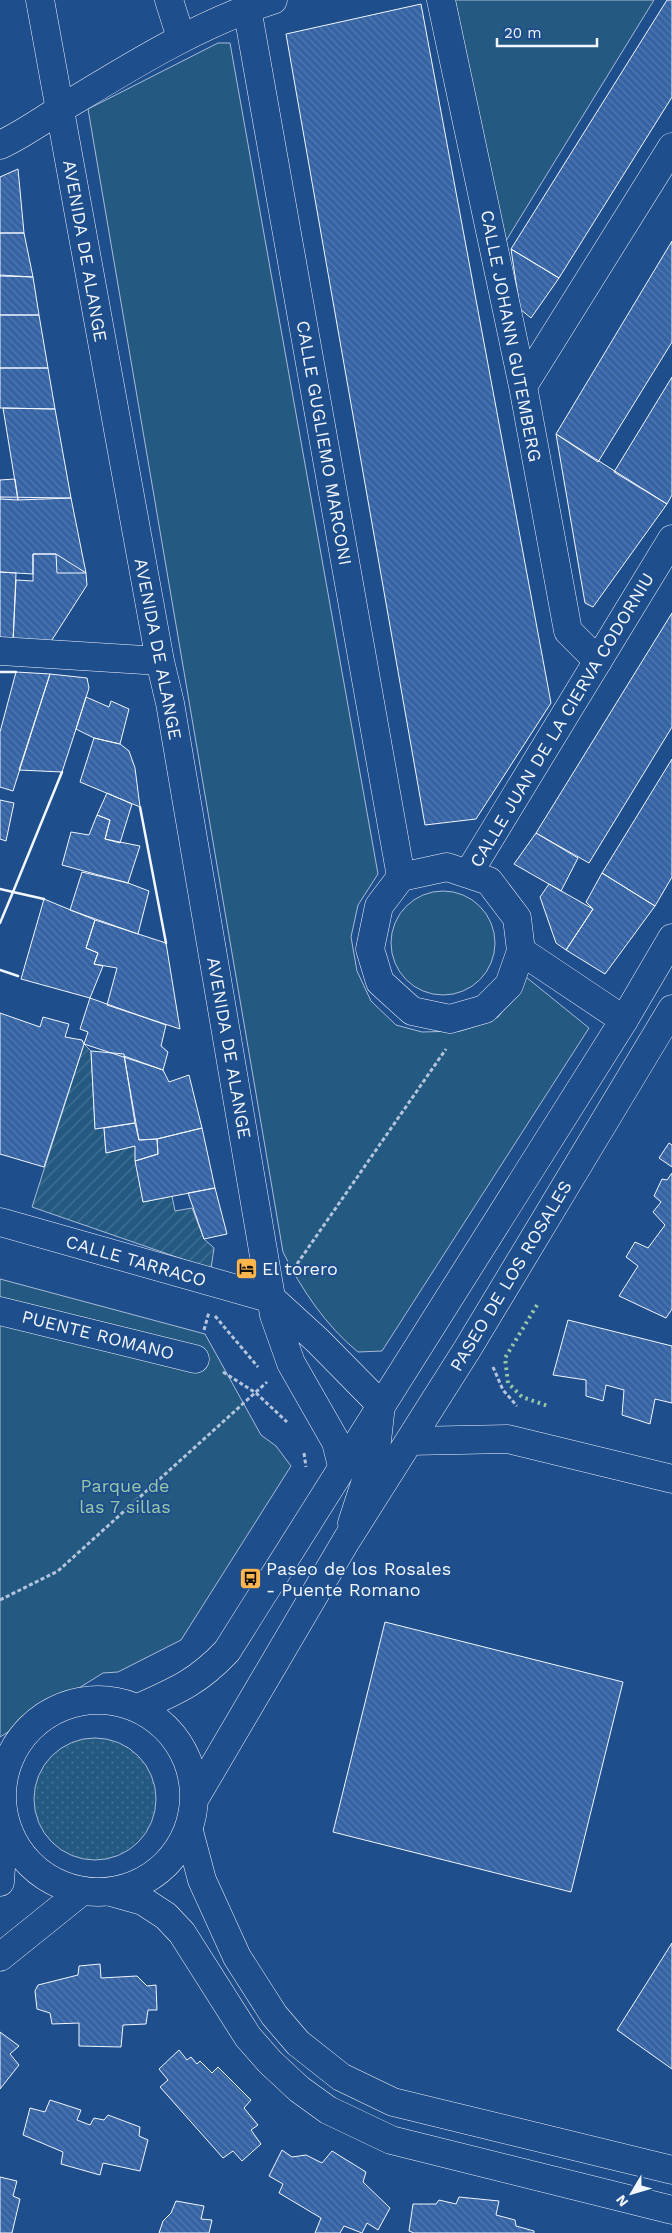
<svg xmlns="http://www.w3.org/2000/svg" width="672" height="2233" viewBox="0 0 672 2233" font-family="'Work Sans',sans-serif">
<defs>
<pattern id="grass-dots" width="8" height="8" patternUnits="userSpaceOnUse" patternTransform="scale(1.25)"><rect width="8" height="8" fill="#245a82"/><path d="M2 2h.1M6 6h.1" fill="none" stroke="#447295" stroke-width="1.8" stroke-linecap="round"/></pattern>
<pattern id="garden-furrows" width="10" height="10" patternUnits="userSpaceOnUse" patternTransform="scale(1.25)"><rect width="10" height="10" fill="#245a82"/><path d="M-1 1l2-2M0 10L10 0M9 11l2-2" fill="none" stroke="#447295"/></pattern>
<pattern id="building-back-hatch" width="6" height="6" patternUnits="userSpaceOnUse" patternTransform="scale(1.25)"><rect width="6" height="6" fill="#3563a3"/><path d="M-1 5l2 2M0 0l6 6M5-1l2 2" fill="none" stroke="#537ab1"/></pattern>
</defs>
<rect width="100%" height="100%" fill="#1f4e8c"/>
<path fill="url(#grass-dots)" stroke="#a8bbd7" d="M34 1799a61 61 0 1 1 122 0a61 61 0 1 1-122 0Z"/>
<path fill="#245a82" stroke="#a8bbd7" d="M455,0H654L504,244Z
M218,43H230L378,874L358,905L351,937L357,971L371,1001L396,1025L422,1032L460,1031L486,1023L498,1017L513,998L526,977L589,1028L382,1351L358,1352C326,1326 301,1289 283,1252L88,109Z
M391 943a52 52 0 1 1 104 0a52 52 0 1 1-104 0Z
M0,1279L205,1334L261,1435L276,1446L291,1466L181,1640L118,1672L103,1673L0,1737Z"/>
<path fill="url(#garden-furrows)" stroke="#a8bbd7" d="M84,1044L91,1051L95,1128H104L106,1153L135,1146L143,1202L172,1196L175,1211L192,1208L204,1239L214,1248L211,1269L32,1207Z"/>
<path fill="url(#building-back-hatch)" stroke="#f2f6ff" d="M667,0H672V97L559,278L511,249Z
M421,4L551,703L476,819L425,825L286,34Z
M18,169L24,233H0V177Z
M0,233H24L33,277L0,276Z
M672,241V342L598,462L556,434Z
M511,249L559,278L531,318L520,309Z
M0,275L33,277L39,315H0Z
M0,315H39L48,368H0Z
M0,368H48L55,409L0,408Z
M672,377V495L667,504L614,472Z
M3,408L55,409L71,498L18,500Z
M556,434L667,504L593,607L585,603Z
M15,479L18,500L0,499V480Z
M0,497L71,498L86,573H57L56,554H33V574L0,572Z
M33,554H56L86,573L87,585L50,643L13,642L16,580L33,581Z
M0,572L16,573L13,642L0,641Z
M672,613V727L589,863L536,833Z
M16,672L50,674L13,791L0,787V732Z
M50,674L87,678L89,688L76,729L62,772L19,770Z
M86,697L109,707L111,701L129,709L120,744L94,738L76,729Z
M94,738L120,744L129,751L135,768L140,807L80,782Z
M672,759V877L655,906L602,873Z
M107,793L132,804L120,843L105,839L110,820L97,815Z
M0,800L14,803L6,841L0,839Z
M97,815L110,820L105,839L140,846L128,883L62,865L71,832L89,835Z
M536,833L578,858L561,891L514,864Z
M82,872L128,883L149,891L138,934L70,910Z
M602,873L655,906L605,974L566,950L593,909L586,902Z
M549,884L593,909L566,950L556,943L540,897Z
M44,899L95,920L86,948L98,953L94,964L103,966L90,998L21,979Z
M95,920L166,943L180,1029L107,1005L117,968L94,964L98,953L86,948Z
M90,998L166,1025L161,1046L168,1052L163,1070L84,1044L88,1032L80,1029Z
M0,1013L40,1027L43,1017L69,1024L65,1037L82,1040L84,1044L44,1167L0,1154Z
M91,1051L124,1054L135,1123L95,1129Z
M124,1056L163,1070L169,1082L189,1075L202,1128L157,1139L139,1140Z
M135,1123L139,1140L157,1139L158,1154L135,1161V1146L106,1153L104,1128Z
M202,1128L215,1188L143,1202L135,1161L158,1154L157,1139Z
M669,1143L672,1145V1167L659,1158Z
M672,1173V1309L666,1318L619,1296L638,1266L626,1257L635,1242L648,1248L665,1225L653,1212L661,1202L654,1196L662,1179L667,1180Z
M215,1188L227,1234L204,1239L188,1193Z
M568,1320L672,1346V1403L655,1399L650,1424L622,1415L624,1390L606,1385L603,1401L586,1396V1380L553,1375Z
M385,1622L623,1682L571,1892L333,1832Z
M672,1943V2069L617,2030Z
M100,1964L101,1978L137,1976L147,1986L156,1985L157,2010H148L146,2024L123,2025L121,2047L79,2046V2023L52,2024L50,2013L37,2009L35,1991L38,1985L78,1975L79,1966Z
M0,2032L19,2046L10,2054L19,2065L0,2089Z
M179,2050L187,2060L191,2057L197,2064L200,2061L212,2073L218,2067L251,2100L244,2108L258,2125L251,2130L261,2144L242,2161L233,2151L223,2158L160,2087L168,2080L159,2069Z
M50,2100L81,2110L77,2120L90,2125L94,2118L104,2120L108,2115L140,2127L139,2136L148,2140L140,2171L103,2163L100,2175L61,2164L63,2152L23,2135L30,2108L45,2112Z
M282,2150L292,2157L306,2155L322,2163L332,2151L366,2172L363,2182L390,2208L378,2230L367,2223L362,2233L344,2226L340,2233H315L321,2218L279,2193L283,2184L269,2176Z
M0,2177L17,2181L13,2196L20,2199L12,2233H0Z
M459,2197L499,2201L496,2215L515,2220L516,2226L534,2231V2233H414L409,2231L413,2204H436L439,2200L456,2204Z
M176,2201L204,2206L201,2219L212,2220L209,2233H159L163,2221L171,2213Z"/>
<g fill="none" stroke-linecap="round" stroke-linejoin="round">
<defs>
<path id="minor" d="M40,0L160,661L170,703L274,1315L291,1363L336,1442L342,1466
M169,0L181,38
M441,0L523,386L568,631L598,661
M247,8L401,877
M0,145C26,133 48,116 72,102C136,63 201,23 273,0
M523,386L672,147
M0,651L160,661
M447,867L489,881L517,918L521,951L509,985L485,1009L450,1019L412,1011L380,982L370,949L379,906L401,877Z
M468,874L672,539
M521,951L624,1020
M0,1222L272,1299L318,1341L381,1405L376,1450L352,1523
M0,1311L195,1359
M410,1441L508,1439L672,1479
M189,1831L202,1880L237,1957L274,2015L298,2043L341,2077L393,2102L672,2170
M111,1892L143,1901L166,1916L182,1933L248,2037L270,2062L299,2089L328,2110L391,2140L672,2210"/>
<path id="major" d="M2 1796a96 96 0 1 1 192 0a96 96 0 1 1-192 0Z
M138,1708C176,1691 198,1682 227,1651L624,1020L672,938
M195,1798L346,1541L468,1348L672,1009
M0,1882L4,1823
M0,1957L82,1891"/>
</defs>
<use href="#minor" stroke="#f2f6ff" stroke-width="29"/>
<use href="#major" stroke="#f2f6ff" stroke-width="29"/>
<path stroke="#b3c4dc" stroke-width="3" stroke-dasharray="4 2.5" stroke-linecap="butt" d="M297,1264L446,1049
M215,1316L258,1367
M204,1330L209,1312
M493,1367L503,1390L517,1406
M223,1372L256,1393L287,1422
M304,1453L306,1467
M0,1600L58,1571L267,1382"/>
<use href="#minor" stroke="#1f4e8c" stroke-width="28"/>
<use href="#major" stroke="#1f4e8c" stroke-width="28"/>
<path stroke="#97c8a6" stroke-width="4" stroke-dasharray="2.5 4" stroke-linecap="butt" d="M537,1305L505,1358L508,1383L522,1397L548,1406"/>
<path stroke="#f2f6ff" stroke-width="2.5" d="M0,672H16
M140,807L166,943
M0,889L13,892L0,923
M44,899L13,892L62,772
M0,970L18,976"/>
</g>
<defs>
<symbol id="hotel-square" viewBox="-11 -11 22 22"><rect x="-9" y="-9" width="18" height="18" rx="4" fill="#ffb74d" stroke="#1f4e8c"/><path d="M-6-4.5h1.5V1H6V5H4.5V3h-9V5H-6ZM-4 0a1.8 1.8 0 1 1 3.6 0ZM.5 0V-2.5h3Q6-2.5 6 0Z" fill="#111"/></symbol>
<symbol id="bus-square" viewBox="-11 -11 22 22"><rect x="-9" y="-9" width="18" height="18" rx="4" fill="#ffb74d" stroke="#1f4e8c"/><path d="M-5-6H5V4H4V6H2V4H-2V6H-4V4H-5ZM-3.5-4V0h7V-4ZM-3.5 1.2v1.5H-2V1.2ZM2 1.2v1.5H3.5V1.2Z" fill="#111"/></symbol>
</defs>
<g fill-rule="evenodd">
<use href="#hotel-square" x="234" y="1256" width="25" height="25"/>
<use href="#bus-square" x="238" y="1566" width="25" height="25"/>
</g>
<g text-anchor="middle" stroke-width="4" stroke-linejoin="round" paint-order="stroke">
<g font-size="18" fill="#f2f6ff" stroke="#1f4e8c">
<text transform="translate(85 251) rotate(80)" y="6">AVENIDA DE ALANGE</text>
<text transform="translate(511 336) rotate(79)" y="6">CALLE JOHANN GUTEMBERG</text>
<text transform="translate(324 443) rotate(80)" y="6">CALLE GUGLIEMO MARCONI</text>
<text transform="translate(158 649) rotate(79)" y="6">AVENIDA DE ALANGE</text>
<text transform="translate(562 720) rotate(-59)" y="6">CALLE JUAN DE LA CIERVA CODORNIU</text>
<text transform="translate(229 1048) rotate(80)" y="6">AVENIDA DE ALANGE</text>
<text transform="translate(136 1261) rotate(16)" y="6">CALLE TARRACO</text>
<text transform="translate(511 1276) rotate(-59)" y="6">PASEO DE LOS ROSALES</text>
<text transform="translate(98 1335) rotate(14)" y="6">PUENTE ROMANO</text>
</g>
<g font-size="18" fill="#f2f6ff" stroke="#1f4e8c" text-anchor="start">
<text x="262" y="1275">El torero</text>
<text x="266" y="1575">Paseo de los Rosales<tspan x="266" dy="21">- Puente Romano</tspan></text>
</g>
<g font-size="18" fill="#97c8a6" stroke="#1f4e8c">
<text x="125" y="1492">Parque de<tspan x="125" dy="21">las 7 sillas</tspan></text>
</g>
</g>
<g transform="translate(632 2193) rotate(232)" stroke="#1f4e8c" stroke-width="4" paint-order="stroke">
<path d="M0-4L9 19L0 12L-9 19Z" fill="#f2f6ff"/>
<text y="-8" font-size="14" font-weight="bold" text-anchor="middle" fill="#f2f6ff">N</text>
</g>
<path d="M497 38v8h100v-8" fill="none" stroke="#f2f6ff" stroke-width="2.5"/>
<text x="504" y="38" font-size="15" fill="#f2f6ff" stroke="#1f4e8c" stroke-width="4" paint-order="stroke">20 m</text>
</svg>
